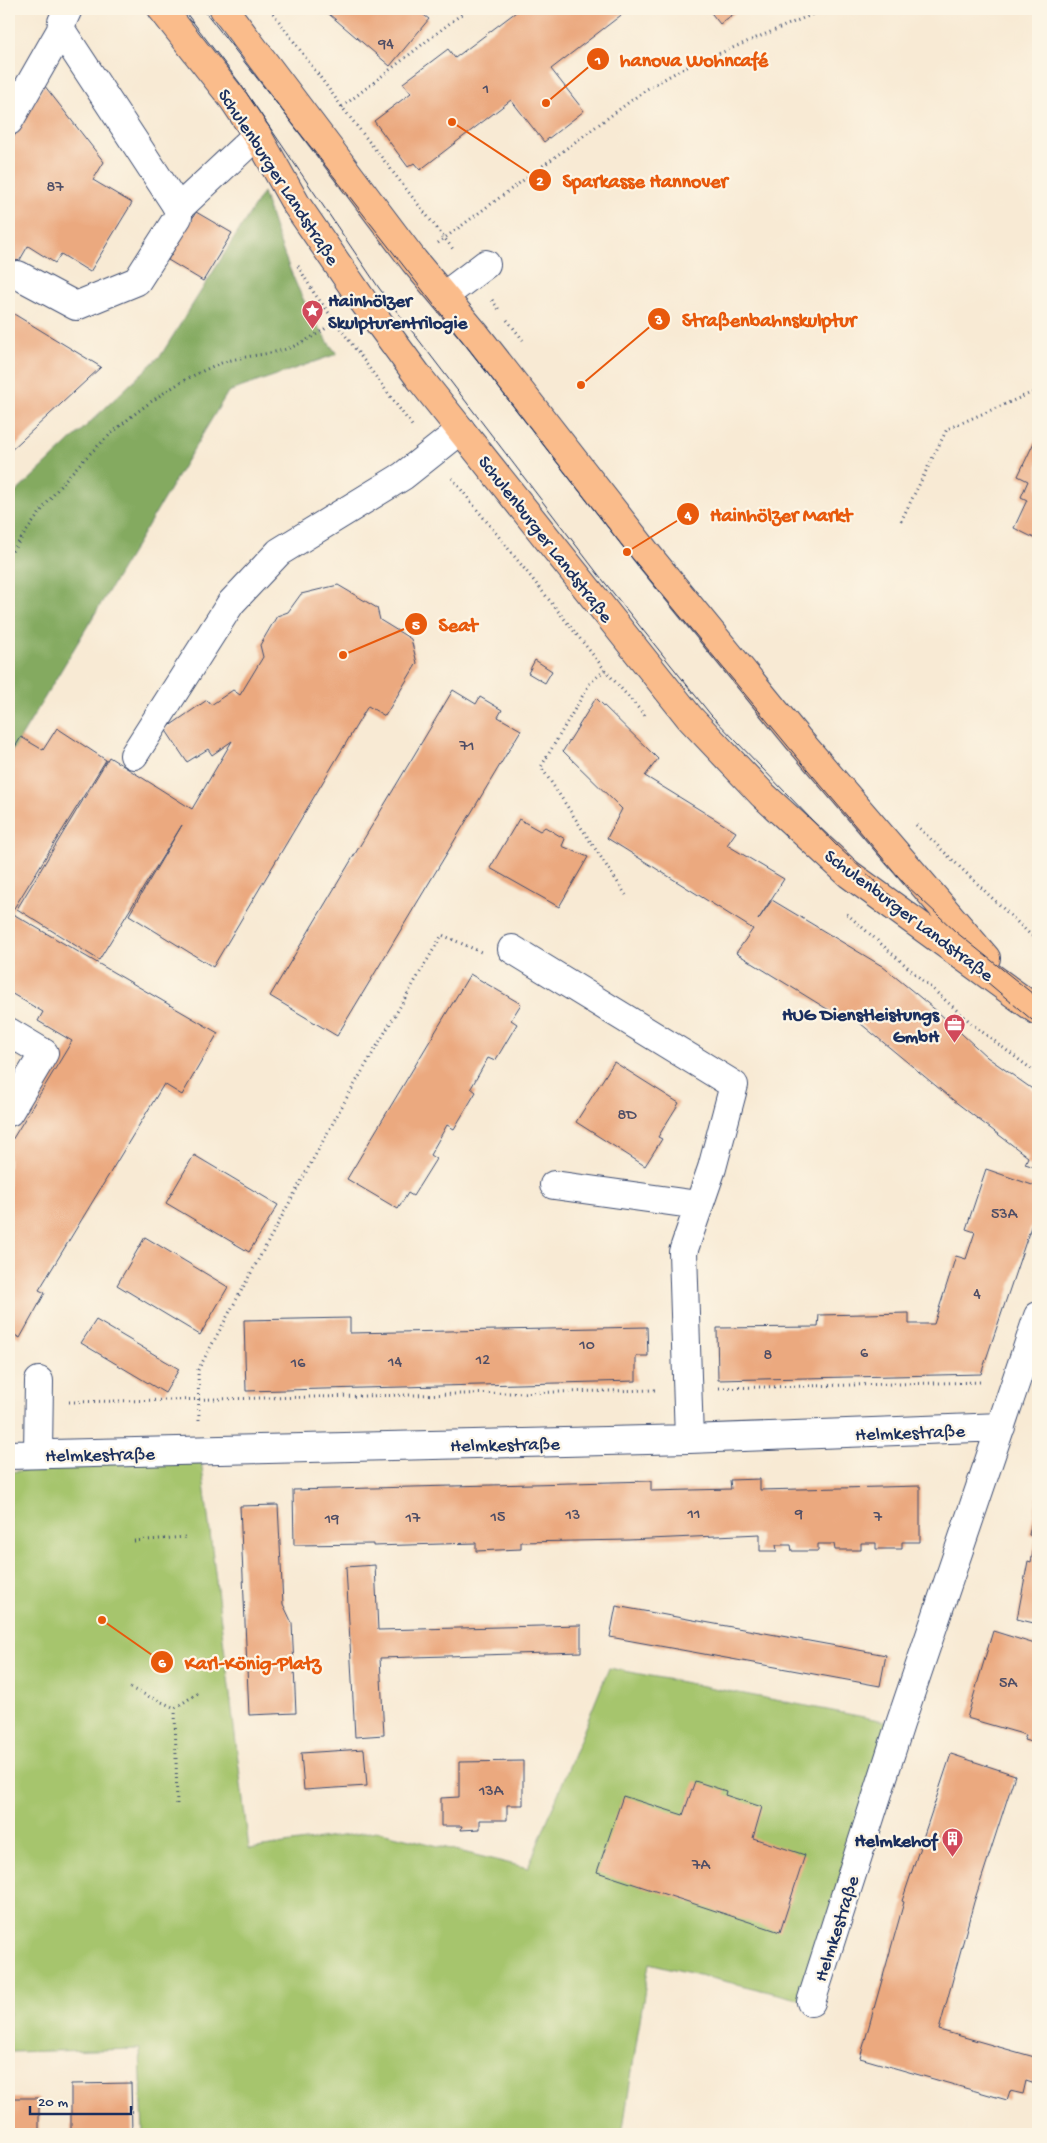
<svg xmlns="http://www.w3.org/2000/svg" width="1047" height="2143" viewBox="0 0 1047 2143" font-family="'Gochi Hand',sans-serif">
<rect width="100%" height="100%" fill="#fcf5e5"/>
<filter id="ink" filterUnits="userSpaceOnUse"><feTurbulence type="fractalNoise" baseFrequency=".02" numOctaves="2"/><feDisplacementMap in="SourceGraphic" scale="10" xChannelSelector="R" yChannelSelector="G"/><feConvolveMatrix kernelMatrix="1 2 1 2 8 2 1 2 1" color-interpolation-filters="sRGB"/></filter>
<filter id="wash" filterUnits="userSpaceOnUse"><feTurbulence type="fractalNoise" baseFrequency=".0096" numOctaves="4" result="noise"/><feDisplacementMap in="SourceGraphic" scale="20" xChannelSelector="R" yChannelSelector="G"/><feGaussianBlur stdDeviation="1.12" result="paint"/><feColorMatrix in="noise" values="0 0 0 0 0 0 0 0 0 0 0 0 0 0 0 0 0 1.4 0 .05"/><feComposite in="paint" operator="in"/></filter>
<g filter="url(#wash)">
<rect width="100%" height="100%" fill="#f8ead4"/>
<path fill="#a6c56d" stroke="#607a66" d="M200,1451L249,1849L377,1831L528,1868L609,1668L900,1724L811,2002L649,1963L622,2134H143L140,2049L9,2052V1472Z"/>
<path fill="#84aa60" stroke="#506c5f" d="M263,192C281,249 300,306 337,354L228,392L9,757V499L161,355Z"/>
<g id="blocks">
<path fill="#eba97f" d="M323,9H416L429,19L390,66Z
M520,9H629L551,69L584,111L544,142L511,100L420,170L414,163L408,167L374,121L411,93L403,83L448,49L455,58Z
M708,9H740L720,24Z
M44,85L104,162L93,180L132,203L90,272L61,254L55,263L28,246L9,279V145Z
M196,212L232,233L203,281L168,260Z
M9,311L101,367L9,452Z
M1038,434V540L1014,528L1027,500L1021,497L1028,481L1018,476Z
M338,585L377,608L380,620L411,639L417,663L385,716L368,706L213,967L129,915L182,825L99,960L17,909L109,757L192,809L232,741L212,755L208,749L187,762L165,729L207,700L211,705L233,690L240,695L263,657L260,645L277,616L288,612L301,594Z
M535,660L552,671L545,683L528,673Z
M453,690L476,704L480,697L502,710L498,717L521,730L337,1036L270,996Z
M596,698L658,759L645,776L736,832L727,845L784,879L758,920L772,900L882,966L938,1012L987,1057L1038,1093V1168L1025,1164L1028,1157L953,1100L849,1014L845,1020L736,953L753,929L607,838L622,809L563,751Z
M57,728L106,760L11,913L9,912V757L21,737L43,750Z
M519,819L540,831L545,827L565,839L562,846L588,857L559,907L490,868Z
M13,914L218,1033L182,1095L164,1084L39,1290L45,1293L20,1338L13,1334L9,1340V1282L13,1275L9,1273V1145L72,1041L38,1021L43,1012L9,992V921Z
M470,974L521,1004L511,1020L517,1024L495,1061L488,1058L471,1088L476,1092L454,1129L447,1125L430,1155L436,1159L413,1196L408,1193L398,1209L347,1179Z
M614,1062L679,1103L658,1137L662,1139L645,1166L576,1122Z
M194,1155L278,1205L249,1252L166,1203Z
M986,1169L1038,1187V1206L981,1374L718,1380L717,1328L818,1327L819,1315L909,1313V1324H934L956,1256L966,1259L975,1232L966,1229Z
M145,1237L228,1287L200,1335L117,1285Z
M350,1318V1333L647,1327L648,1356H636V1381L246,1391L244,1320Z
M96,1320L179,1369L165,1393L81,1343Z
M760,1479V1490L920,1486V1542H902V1549H876V1543H861V1550H835L834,1544H818V1551H792L791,1545H776L777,1551H760V1534L628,1540L521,1542V1549L476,1551V1543L373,1546V1544L294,1545L293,1490L651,1481V1491L731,1489L730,1480Z
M1037,1497H1038V1624L1017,1619L1028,1561L1031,1562L1036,1537L1029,1535Z
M278,1505L283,1604L292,1623L296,1713L249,1715L240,1506Z
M375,1565L378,1630L581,1625V1652L380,1658L384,1735L355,1737L346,1567Z
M616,1606L886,1655L880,1686L610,1637Z
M993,1631L1038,1645V1744L1024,1740L1026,1735L967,1718Z
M364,1749L367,1786L304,1790L301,1753Z
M951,1754L1015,1775L974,1902L939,2030L1038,2058V2085L1026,2081L1023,2094L1010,2091L1007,2100L860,2058L904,1902L902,1901Z
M523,1761V1805H507V1820H480V1829L461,1830L462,1826H441V1798L459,1797V1762Z
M695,1781L726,1791L725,1795L762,1807L753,1838L805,1855L780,1932L597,1872L623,1796L683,1815Z
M131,2083L132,2134H71V2084Z
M9,2098H39V2134H9Z"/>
</g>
</g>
<g filter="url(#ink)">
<use href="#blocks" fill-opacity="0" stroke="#3c4b70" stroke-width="1"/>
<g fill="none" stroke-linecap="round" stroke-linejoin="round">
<defs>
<path id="minor" d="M9,121L61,30
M178,209L257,135
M18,275L76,306L137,281L178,217V209L174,202L61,30L62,22L68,9
M444,296L486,264
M134,755L231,603L279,552L403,476L461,430
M512,949L734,1085L712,1168L683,1252L689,1439
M9,1032L44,1053L9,1112
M554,1185L698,1205
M38,1454L39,1381
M9,1455L689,1439L1001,1427
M811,2002L900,1724L1038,1316"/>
<path id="major" d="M162,9L233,99L257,135L296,204L363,301L421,380L690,718L763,795L849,874L1038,1011
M224,9L414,261L477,336L651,559L798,739L986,958"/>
</defs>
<use href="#minor" stroke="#3c4b70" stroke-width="30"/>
<use href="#major" stroke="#3c4b70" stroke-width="30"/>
<path stroke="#3c4b70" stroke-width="3" stroke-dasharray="1 4" stroke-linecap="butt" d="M270,9L342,107L453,249
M342,107L468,9
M438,243L647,89L680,70L825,9
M298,266L314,293L413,427
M492,300L500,311
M507,320L523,340
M452,478L605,670L647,718
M901,521L947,429L1038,390
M9,555C28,530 46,503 66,479C106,434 160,388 216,365C238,356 261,356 283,350C301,345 321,332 336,321
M605,670L590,683L541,767L626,895
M916,825L1038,942
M847,914L977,1028L1038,1074
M719,1388L983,1382
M69,1402L655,1390
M199,1420L198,1370L346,1099L442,935L481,952
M134,1541L186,1537
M130,1688L175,1708L198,1693
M175,1708L177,1807"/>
<use href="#minor" stroke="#fff" stroke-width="28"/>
<use href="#major" stroke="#fabc8b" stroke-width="28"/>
<path stroke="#1b2f5e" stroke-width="1" d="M183,9L239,82L379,288L598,574L711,715L836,845L948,949L1038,1025
M203,9L627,552L802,763L903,882L956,932L1038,998"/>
</g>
</g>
<defs>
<symbol id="sight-pin" viewBox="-11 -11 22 30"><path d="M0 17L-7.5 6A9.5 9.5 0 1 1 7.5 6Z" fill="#d1495b" stroke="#fcf5e5"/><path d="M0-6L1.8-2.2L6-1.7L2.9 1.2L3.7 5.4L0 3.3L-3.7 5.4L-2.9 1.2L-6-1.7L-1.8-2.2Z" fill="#fff"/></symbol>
<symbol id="office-pin" viewBox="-11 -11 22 30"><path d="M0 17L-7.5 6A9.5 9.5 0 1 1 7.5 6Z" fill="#d1495b" stroke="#fcf5e5"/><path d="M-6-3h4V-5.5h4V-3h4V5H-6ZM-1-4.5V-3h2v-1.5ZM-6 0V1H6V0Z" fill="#fff"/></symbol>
<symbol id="building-pin" viewBox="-11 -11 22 30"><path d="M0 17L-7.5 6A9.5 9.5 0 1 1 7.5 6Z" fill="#d1495b" stroke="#fcf5e5"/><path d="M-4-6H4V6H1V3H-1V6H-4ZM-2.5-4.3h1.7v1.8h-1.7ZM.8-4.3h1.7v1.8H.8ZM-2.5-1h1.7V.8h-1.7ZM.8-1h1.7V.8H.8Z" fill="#fff"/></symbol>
</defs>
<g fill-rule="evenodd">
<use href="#sight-pin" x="300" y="298" width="25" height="34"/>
<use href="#office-pin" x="942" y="1012" width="25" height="34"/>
<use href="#building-pin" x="940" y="1826" width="25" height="34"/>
</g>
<g text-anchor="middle" stroke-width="4.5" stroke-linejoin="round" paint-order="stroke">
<g font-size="16" fill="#4f4e66">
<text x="386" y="48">94</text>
<text x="486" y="93">1</text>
<text x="55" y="191">87</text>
<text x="467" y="750">71</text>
<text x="627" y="1119">8D</text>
<text x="1004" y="1218">53A</text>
<text x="977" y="1298">4</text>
<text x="587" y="1349">10</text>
<text x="864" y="1357">6</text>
<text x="768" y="1359">8</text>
<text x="483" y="1364">12</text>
<text x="395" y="1366">14</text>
<text x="298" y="1367">16</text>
<text x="694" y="1518">11</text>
<text x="799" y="1518">9</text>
<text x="573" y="1519">13</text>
<text x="498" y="1521">15</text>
<text x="878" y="1521">7</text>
<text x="413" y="1522">17</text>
<text x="332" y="1523">19</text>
<text x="1008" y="1687">5A</text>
<text x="491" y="1795">13A</text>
<text x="701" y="1869">7A</text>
</g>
<g font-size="19" fill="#1b2f5e" stroke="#fcf5e5">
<text transform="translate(280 176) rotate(57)" y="7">Schulenburger Landstraße</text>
<text transform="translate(547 538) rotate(52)" y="7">Schulenburger Landstraße</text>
<text transform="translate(910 914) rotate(37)" y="7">Schulenburger Landstraße</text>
<text transform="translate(910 1431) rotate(-2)" y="7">Helmkestraße</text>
<text transform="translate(505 1443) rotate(-1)" y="7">Helmkestraße</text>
<text transform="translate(100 1453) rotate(-1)" y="7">Helmkestraße</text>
<text transform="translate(835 1928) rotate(-72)" y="7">Helmkestraße</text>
</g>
<g font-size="19" font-weight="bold" fill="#1b2f5e" stroke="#fcf5e5" text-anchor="end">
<text x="328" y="306" text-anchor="start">Hainhölzer<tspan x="328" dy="22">Skulpturentrilogie</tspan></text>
<text x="939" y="1020">HUG Dienstleistungs<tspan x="939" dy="22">GmbH</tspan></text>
<text x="937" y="1846">Helmkehof</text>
</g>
</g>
<path fill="none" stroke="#e8590c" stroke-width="2" d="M546 103L598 59M452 122L540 180M581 385L659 319M627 552L688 514M343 655L416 624M102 1620L162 1662"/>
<g fill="#e8590c" stroke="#fcf5e5" stroke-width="2">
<circle cx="546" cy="103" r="5"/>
<circle cx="452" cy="122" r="5"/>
<circle cx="581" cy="385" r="5"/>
<circle cx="627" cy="552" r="5"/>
<circle cx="343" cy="655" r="5"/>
<circle cx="102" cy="1620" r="5"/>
<circle cx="598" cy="59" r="12"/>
<circle cx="540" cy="180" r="12"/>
<circle cx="659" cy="319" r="12"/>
<circle cx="688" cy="514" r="12"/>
<circle cx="416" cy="624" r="12"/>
<circle cx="162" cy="1662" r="12"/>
</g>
<g font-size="15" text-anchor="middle" font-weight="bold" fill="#fff">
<text x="598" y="64">1</text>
<text x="540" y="185">2</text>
<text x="659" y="324">3</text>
<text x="688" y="519">4</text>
<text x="416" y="629">5</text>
<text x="162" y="1667">6</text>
</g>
<g font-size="20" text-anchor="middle" font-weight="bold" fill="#e8590c" stroke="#fcf5e5" stroke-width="4.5" stroke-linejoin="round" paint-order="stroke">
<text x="694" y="66">hanova Wohncafé</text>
<text x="645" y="187">Sparkasse Hannover</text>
<text x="769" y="326">Straßenbahnskulptur</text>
<text x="781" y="521">Hainhölzer Markt</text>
<text x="458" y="631">Seat</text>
<text x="253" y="1669">Karl-König-Platz</text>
</g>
<rect width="1047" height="2143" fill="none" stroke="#fcf5e5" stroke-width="30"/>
<path d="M30 2106v8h101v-8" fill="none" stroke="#1b2f5e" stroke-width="2.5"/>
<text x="38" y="2106" font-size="15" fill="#1b2f5e" stroke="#fcf5e5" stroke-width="4" paint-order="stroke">20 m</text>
</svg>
